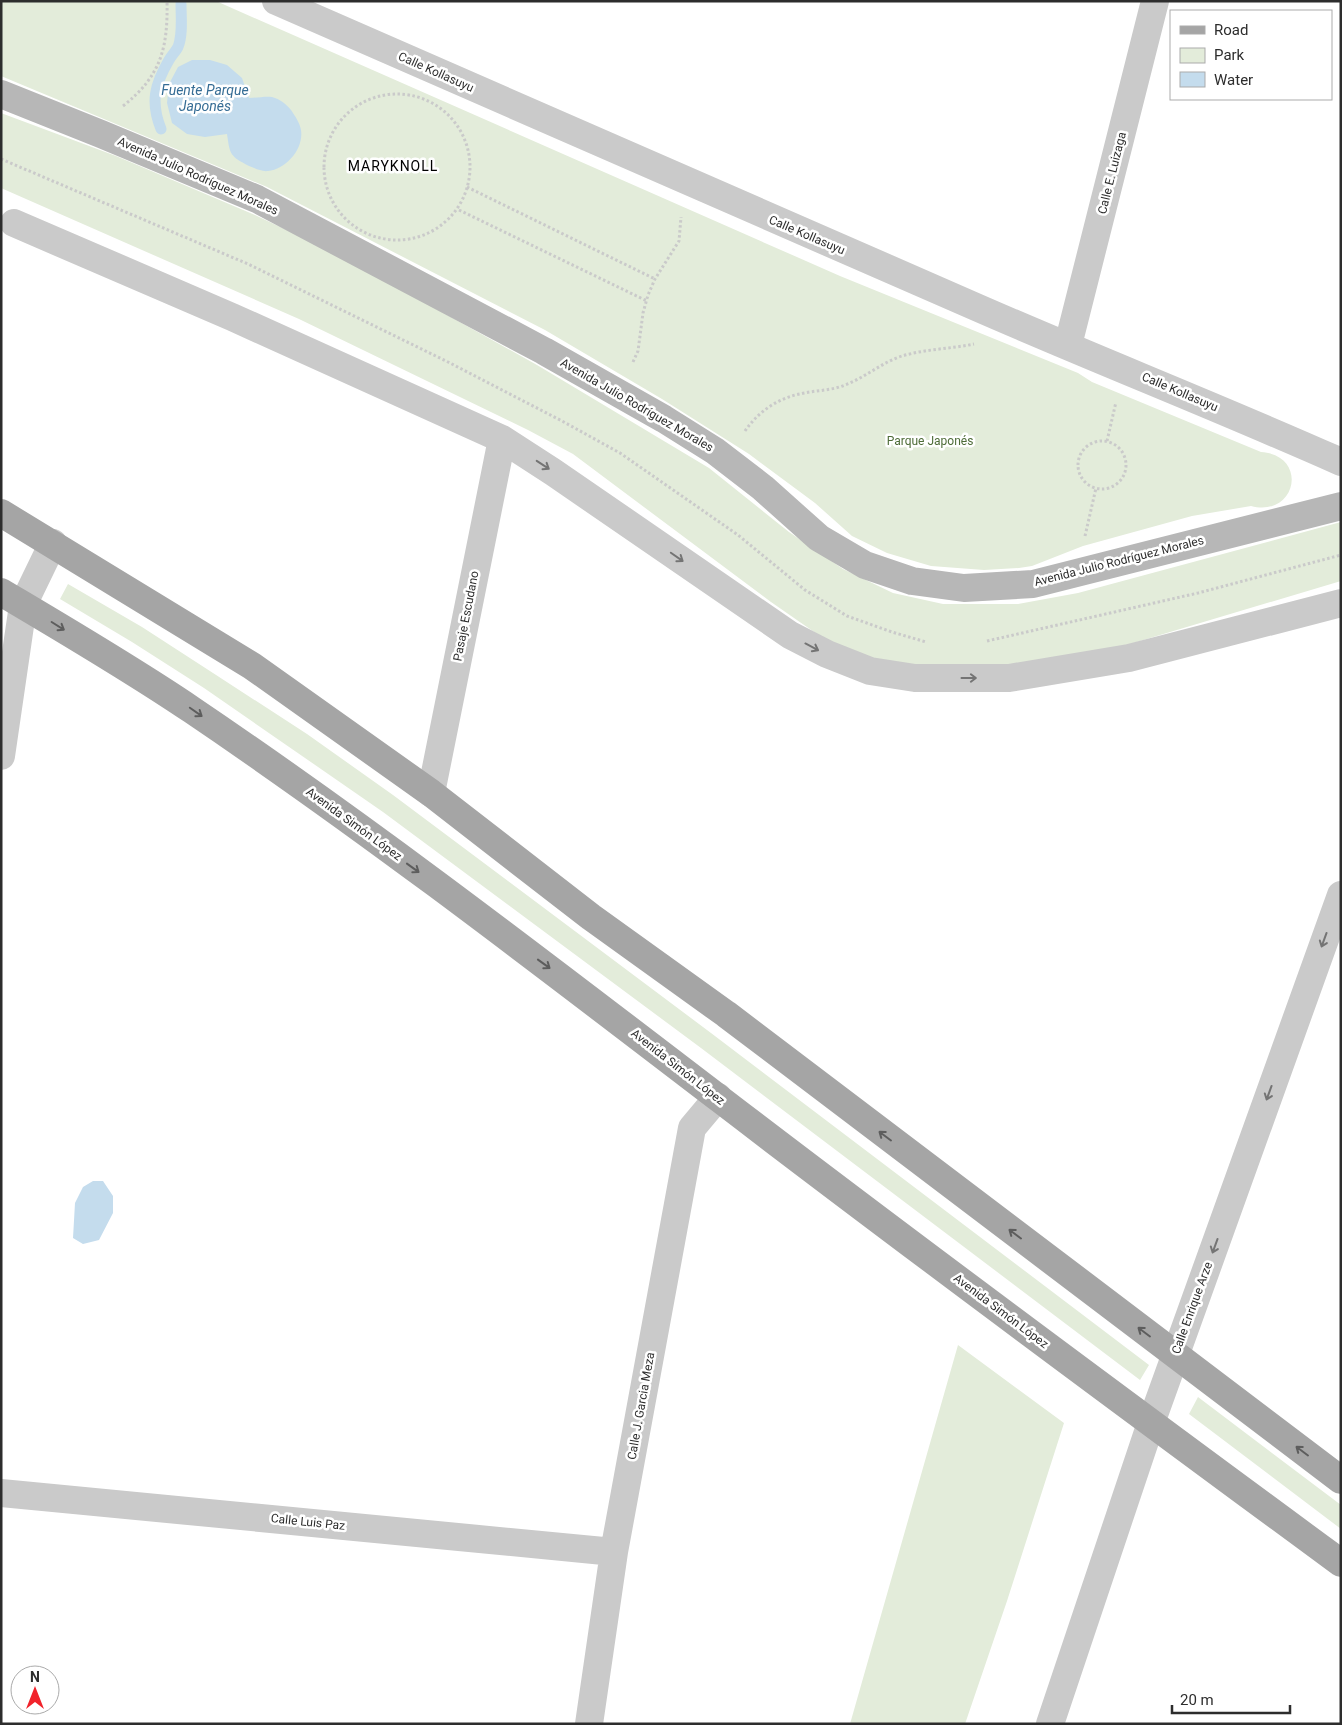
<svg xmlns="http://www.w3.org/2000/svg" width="1342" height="1725" viewBox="0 0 1342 1725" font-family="Roboto,sans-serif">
<rect width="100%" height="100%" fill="#fff"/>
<path fill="#e3ecda" d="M1,1H216L840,276L1078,373L1092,382L1261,452C1309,455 1297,518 1251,506L1192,516L1083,546L1032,566L1019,568L984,570L931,566L887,553L852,536L815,503L749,454L662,399L545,330L267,187L1,76Z
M1,113L116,156L255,215L341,256L537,365L709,468L789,532L843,569L893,593L943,604H1018L1078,593L1341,522V581L1120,647L1006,668L935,669L873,660L830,643L771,602L573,454L528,430L299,319L1,188Z
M68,584L142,627L213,673L307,734L393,795L711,1033L1149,1365L1140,1380L701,1048L383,812L204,688L132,642L60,599Z
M958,1345L1064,1423L1007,1601L965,1724H850Z
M1198,1397L1341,1505V1529L1189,1414Z"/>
<path fill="#c4dced" d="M192,60H210L227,65L242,78L249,98C256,98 265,96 272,97C280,99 286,104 291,110C295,116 300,123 301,130C304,149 286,169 268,171C262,172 254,168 249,166C230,156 230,155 227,134L205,137L187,134L172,123L167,103L169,84L178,67Z
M93,1181H103L113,1196V1213L99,1240L83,1244L73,1238L75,1203L83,1187Z"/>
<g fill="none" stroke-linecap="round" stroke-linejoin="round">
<path stroke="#c4dced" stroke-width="11" d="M161,129C150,102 155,84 169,60C172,55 176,51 178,47C183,35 181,17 181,4"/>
<path stroke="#cacaca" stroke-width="3" stroke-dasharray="2.5 2.5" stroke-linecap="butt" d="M324 167a73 73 0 1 1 146 0a73 73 0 1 1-146 0Z
M123,106C161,76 168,48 167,1
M1,159L248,264L448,362L562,421L620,453L738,535L805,590L847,616L892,632L926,642
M467,187L655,279
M459,210L647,301
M633,362L638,351L643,313L648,295L655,279L679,241L681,217
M745,431C758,412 778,398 800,394C815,390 831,391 845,385C864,378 880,364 899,357C923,349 950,349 974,344
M1078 465a24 24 0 1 1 48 0a24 24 0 1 1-48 0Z
M1107,441L1116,402
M1085,536L1096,488
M987,641L1198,593L1341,555"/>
<path stroke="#cacaca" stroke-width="28" d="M276,1C509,104 742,207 976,307C1097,360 1220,408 1341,462
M14,223L232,317L502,439L553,472L790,635L827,654L870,671L915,678H1009L1129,658L1341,603
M1068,345L1155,1
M1,756L23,605L53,543
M431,793L502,439
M1,1493L614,1552
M589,1724L614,1552L692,1128L718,1097
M1050,1724L1151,1423L1341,895"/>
<path stroke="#b7b7b7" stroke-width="28" d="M1,94L101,134L257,199L544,351L664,419L715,451L763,488L819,538L865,565L912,581L964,588L1033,584L1341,506"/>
<path stroke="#a5a5a5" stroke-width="28" d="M1,513L252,666L431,793L591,917L726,1014L1341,1480
M1,592C65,630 130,668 192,710C374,833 547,967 721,1100C926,1257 1133,1410 1341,1563"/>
</g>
<defs><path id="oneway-shaft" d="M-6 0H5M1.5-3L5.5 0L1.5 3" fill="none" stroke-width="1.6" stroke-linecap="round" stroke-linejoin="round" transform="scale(1.25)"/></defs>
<g stroke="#747474">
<use href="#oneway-shaft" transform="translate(543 465) rotate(33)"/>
<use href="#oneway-shaft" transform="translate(677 557) rotate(35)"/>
<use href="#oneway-shaft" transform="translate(812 647) rotate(28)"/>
<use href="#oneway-shaft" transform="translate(969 678)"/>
<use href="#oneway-shaft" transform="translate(1324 940) rotate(110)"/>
<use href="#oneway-shaft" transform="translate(1269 1093) rotate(110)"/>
<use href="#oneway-shaft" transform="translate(1215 1246) rotate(110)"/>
</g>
<g stroke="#5d5d5d">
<use href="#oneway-shaft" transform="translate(58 626) rotate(32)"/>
<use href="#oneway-shaft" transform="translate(196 712) rotate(35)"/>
<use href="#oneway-shaft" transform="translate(413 868) rotate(36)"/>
<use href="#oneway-shaft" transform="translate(544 964) rotate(36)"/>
<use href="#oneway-shaft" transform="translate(885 1136) rotate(-143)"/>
<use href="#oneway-shaft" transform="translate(1015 1234) rotate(-143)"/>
<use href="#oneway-shaft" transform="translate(1144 1332) rotate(-143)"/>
<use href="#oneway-shaft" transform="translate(1302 1451) rotate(-143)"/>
</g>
<g text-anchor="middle" stroke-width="5" stroke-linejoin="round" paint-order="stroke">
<g font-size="12" fill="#2d2d2d" stroke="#fff">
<text transform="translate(436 72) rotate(24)" y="4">Calle Kollasuyu</text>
<text transform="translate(1112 173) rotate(-76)" y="4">Calle E. Luizaga</text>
<text transform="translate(198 176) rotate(24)" y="4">Avenida Julio Rodríguez Morales</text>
<text transform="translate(807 235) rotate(23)" y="4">Calle Kollasuyu</text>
<text transform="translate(1180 392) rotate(23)" y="4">Calle Kollasuyu</text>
<text transform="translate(637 405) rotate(30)" y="4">Avenida Julio Rodríguez Morales</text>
<text transform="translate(1119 561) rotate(-14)" y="4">Avenida Julio Rodríguez Morales</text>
<text transform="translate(466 616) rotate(-79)" y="4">Pasaje Escudano</text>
<text transform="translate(354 824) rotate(36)" y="4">Avenida Simón López</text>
<text transform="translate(678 1067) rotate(38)" y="4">Avenida Simón López</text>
<text transform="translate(1192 1308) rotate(-70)" y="4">Calle Enrique Arze</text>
<text transform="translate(1001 1311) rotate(37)" y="4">Avenida Simón López</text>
<text transform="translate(641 1406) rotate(-80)" y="4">Calle J. Garcia Meza</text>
<text transform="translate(308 1522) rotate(6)" y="4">Calle Luis Paz</text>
</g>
<g font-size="12" fill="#4e6c38" stroke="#fff">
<text x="930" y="445">Parque Japonés</text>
</g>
<g font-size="14" font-style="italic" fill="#366d95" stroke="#fff">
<text x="205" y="95">Fuente Parque<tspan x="205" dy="16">Japonés</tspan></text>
</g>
<g font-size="14" letter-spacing="1" fill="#000" stroke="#fff">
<text x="393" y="171">MARYKNOLL</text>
</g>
</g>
<rect width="1342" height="1725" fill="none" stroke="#2d2d2d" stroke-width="5"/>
<rect x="1170" y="10" width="162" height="90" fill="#ffffff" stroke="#ababab"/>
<rect x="1180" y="26" width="25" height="8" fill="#a5a5a5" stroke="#ababab"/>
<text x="1214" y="35" font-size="15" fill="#2d2d2d">Road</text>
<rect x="1180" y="48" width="25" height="15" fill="#e3ecda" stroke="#ababab"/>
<text x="1214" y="60" font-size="15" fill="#2d2d2d">Park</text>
<rect x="1180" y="72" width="25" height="15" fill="#c4dced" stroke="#ababab"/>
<text x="1214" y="85" font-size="15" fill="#2d2d2d">Water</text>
<g transform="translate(35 1690)"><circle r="24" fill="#ffffff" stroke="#ababab"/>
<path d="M0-4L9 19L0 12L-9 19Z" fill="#f1232b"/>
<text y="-8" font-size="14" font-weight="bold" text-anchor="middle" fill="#2d2d2d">N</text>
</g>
<path d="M1172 1705v8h118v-8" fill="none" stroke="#2d2d2d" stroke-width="2.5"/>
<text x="1180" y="1705" font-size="15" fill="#2d2d2d" stroke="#ffffff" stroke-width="4" paint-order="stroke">20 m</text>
</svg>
